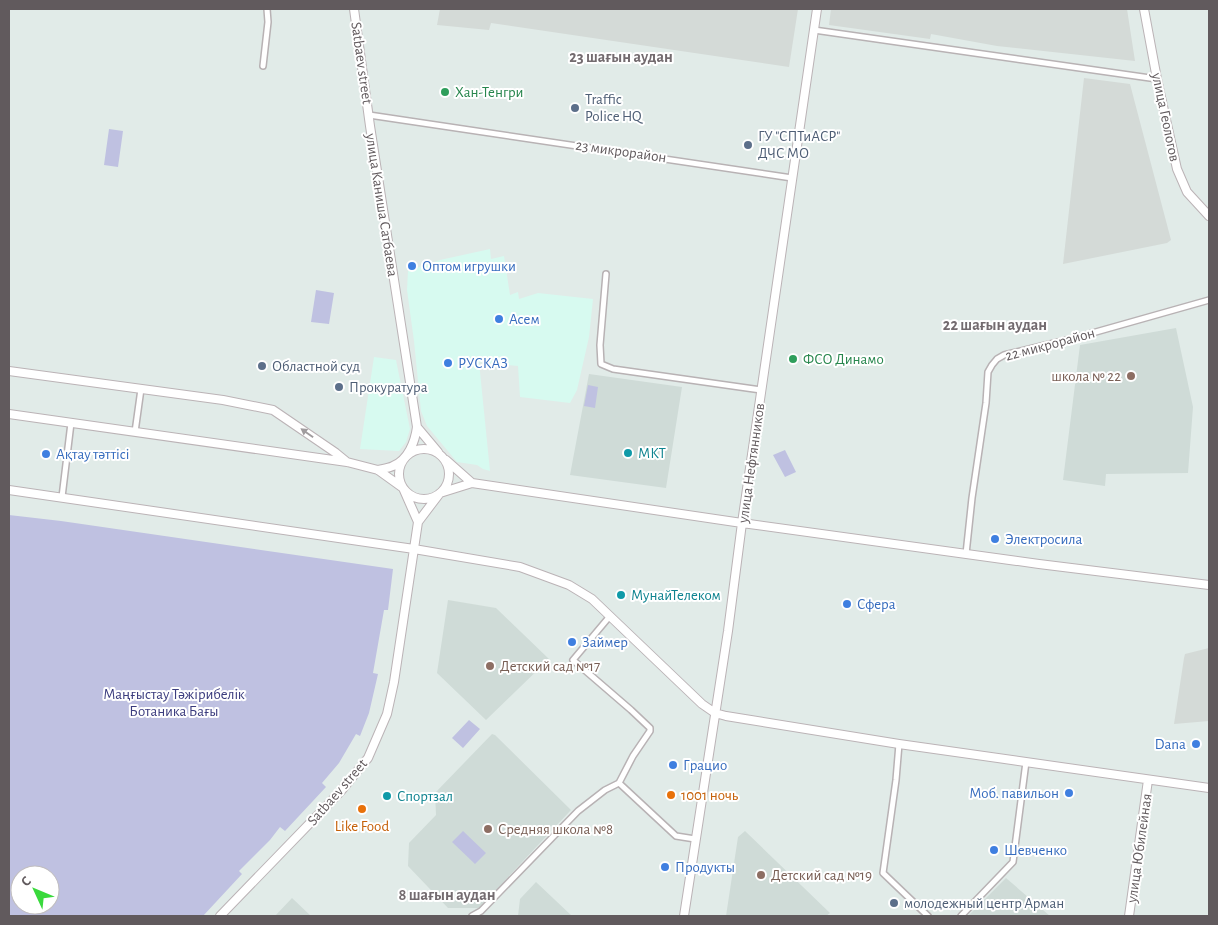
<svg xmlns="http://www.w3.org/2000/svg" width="1218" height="925" viewBox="0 0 1218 925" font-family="'Alegreya Sans',sans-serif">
<rect width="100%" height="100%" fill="#e1ebe8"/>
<path fill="#d7faf0" d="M490,249L491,259L504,256L510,295L518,292L519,299L538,293L593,299L589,337L577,390L570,403L520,397L518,366L479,362L490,471L483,469L477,465L457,462L427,426L421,411L414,341L407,290L408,271L440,260Z
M374,357L396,360L410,429L406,442L399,451L360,449Z"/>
<path fill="#d4dad7" d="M440,9H798L789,67L491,23L489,30L437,25Z
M831,9H1127L1135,61L997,46L931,34L930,39L829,25Z
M1084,78L1130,84L1171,240L1167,243L1063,264Z
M1209,648V721L1174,724L1184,658L1185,654Z"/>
<path fill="#cfdbd7" d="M1176,328L1193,407L1188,473L1106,474L1105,486L1063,480L1080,345Z
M589,374L682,387L666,488L570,475Z
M448,600L496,608L549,659L486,720L437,673Z
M492,734L495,735L571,810L479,908H448L408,866L409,843L436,815L435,793Z
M745,831L830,913L826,916H726L738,837Z
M1006,878L1050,916H968Z
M536,882L572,916H518L520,899Z
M292,898L311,916H275Z"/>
<path fill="#bfc1e1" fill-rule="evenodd" d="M109,129L123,131L118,167L104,165Z
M316,290L334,293L329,324L311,322Z
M588,385L598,387L595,408L584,406Z
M785,450L796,472L785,477L773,455Z
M9,515L61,521L393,569L388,610H384L373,673L378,674L369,713L360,736L356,734L339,763L322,783L326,787L285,831L280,827L270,840L239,871L242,874L203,916H9ZM20,875H50V905H20Z
M469,720L480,729L463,748L452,738Z
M463,831L486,853L475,864L452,842Z"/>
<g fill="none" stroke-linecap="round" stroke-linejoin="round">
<defs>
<path id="street" d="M814,30L1157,79
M263,66L268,22L267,9
M369,115L792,178
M606,274L600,345L601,364L613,369L761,390
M135,432L141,389
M62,497L71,423
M966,554L972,498L986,403L988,372L992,365L997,359L1004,355L1071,339L1209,300
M610,616L573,660L631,710L650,728V731L633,756L619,783L676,836L695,839
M899,744L896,780L883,873L928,916
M472,916L481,911L578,811L605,790L619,783
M961,916L1013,862L1026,762"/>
<path id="secondary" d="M354,9L370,126L417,427C415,442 408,460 393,466C389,468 382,469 378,470
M1144,9L1157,79L1177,169L1187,192L1209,216
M9,371L223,400L273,410L336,453L347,462
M9,414L347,462L378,470L403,488L418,522
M417,427L438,452
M399 474a25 25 0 1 1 50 0a25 25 0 1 1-50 0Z
M446,460L472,483
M9,490L414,549L520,567L569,585L592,599L702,704L715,713L726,716L899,744L1209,788
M220,916L341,791L368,758L387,714L394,682L418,522L440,493L472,483L742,523L1039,564L1209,585
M684,916L728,631L742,523L817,9
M1129,916L1148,780"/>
</defs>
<use href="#street" stroke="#b8b2b4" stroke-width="8"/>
<use href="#secondary" stroke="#bbb3b6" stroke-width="10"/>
<use href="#street" stroke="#fff" stroke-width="5"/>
<use href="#secondary" stroke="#fff" stroke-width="8"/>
</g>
<defs><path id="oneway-solid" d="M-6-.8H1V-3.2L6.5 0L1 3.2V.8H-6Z" transform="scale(1.25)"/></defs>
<use fill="#a09c9e" href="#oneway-solid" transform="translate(307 433) rotate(-145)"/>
<g fill="#2e9e5b" stroke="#fff" stroke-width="2">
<circle cx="445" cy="92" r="5"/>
<circle cx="793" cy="359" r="5"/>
</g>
<g fill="#5c6f8a" stroke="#fff" stroke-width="2">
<circle cx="575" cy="108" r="5"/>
<circle cx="748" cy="145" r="5"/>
<circle cx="262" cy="366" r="5"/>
<circle cx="339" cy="387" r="5"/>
<circle cx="894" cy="903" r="5"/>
</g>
<g fill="#3f7fe0" stroke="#fff" stroke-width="2">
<circle cx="412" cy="266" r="5"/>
<circle cx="499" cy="319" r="5"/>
<circle cx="448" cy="363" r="5"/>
<circle cx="46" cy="454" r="5"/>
<circle cx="995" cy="539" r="5"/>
<circle cx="847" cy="604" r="5"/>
<circle cx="572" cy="642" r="5"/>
<circle cx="1196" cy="744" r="5"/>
<circle cx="673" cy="765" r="5"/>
<circle cx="1069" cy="793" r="5"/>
<circle cx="994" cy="850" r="5"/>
<circle cx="665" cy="867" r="5"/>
</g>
<g fill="#8d6e63" stroke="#fff" stroke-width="2">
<circle cx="1131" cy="376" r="5"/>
<circle cx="490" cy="666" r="5"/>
<circle cx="488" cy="829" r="5"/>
<circle cx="761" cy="875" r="5"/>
</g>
<g fill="#0f9aa8" stroke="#fff" stroke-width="2">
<circle cx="628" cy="453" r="5"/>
<circle cx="621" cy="595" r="5"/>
<circle cx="387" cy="796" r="5"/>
</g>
<g fill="#e8710a" stroke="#fff" stroke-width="2">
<circle cx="671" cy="795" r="5"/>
<circle cx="362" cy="809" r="5"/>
</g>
<g text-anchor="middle" stroke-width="4" stroke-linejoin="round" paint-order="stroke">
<g font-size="15" fill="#615a5d" stroke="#fff">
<text transform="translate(362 63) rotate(82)" y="5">Satbaev street</text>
<text transform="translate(1166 117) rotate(78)" y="5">улица Геологов</text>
<text transform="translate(621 151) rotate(8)" y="5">23 микрорайон</text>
<text transform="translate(382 205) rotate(81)" y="5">улица Каниша Сатбаева</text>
<text transform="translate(1050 344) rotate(-15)" y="5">22 микрорайон</text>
<text transform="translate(751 463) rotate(-82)" y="5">улица Нефтянников</text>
<text transform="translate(337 792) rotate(-49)" y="5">Satbaev street</text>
<text transform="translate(1139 848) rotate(-82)" y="5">улица Юбилейная</text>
</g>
<g font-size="15" fill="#27864d" stroke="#fff" text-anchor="start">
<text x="455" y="97">Хан-Тенгри</text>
<text x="803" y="364">ФСО Динамо</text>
</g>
<g font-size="15" fill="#4e5e75" stroke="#fff" text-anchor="start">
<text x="585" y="104">Traffic<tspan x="585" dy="17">Police HQ</tspan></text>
<text x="758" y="141">ГУ "СПТиАСР"<tspan x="758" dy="17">ДЧС МО</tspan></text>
<text x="272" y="371">Областной суд</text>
<text x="349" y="392">Прокуратура</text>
<text x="904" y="908">молодежный центр Арман</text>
</g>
<g font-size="15" fill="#366cbe" stroke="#fff" text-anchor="start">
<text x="422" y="271">Оптом игрушки</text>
<text x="509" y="324">Асем</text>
<text x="458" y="368">РУСКАЗ</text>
<text x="56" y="459">Ақтау тәттісі</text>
<text x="1005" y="544">Электросила</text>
<text x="857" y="609">Сфера</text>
<text x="582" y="647">Займер</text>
<text x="1186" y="749" text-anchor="end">Dana</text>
<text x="683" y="770">Грацио</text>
<text x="1059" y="798" text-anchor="end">Моб. павильон</text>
<text x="1004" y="855">Шевченко</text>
<text x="675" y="872">Продукты</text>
</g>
<g font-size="15" fill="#785e54" stroke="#fff" text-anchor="start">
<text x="1121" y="381" text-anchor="end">школа № 22</text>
<text x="500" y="671">Детский сад №17</text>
<text x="498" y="834">Средняя школа №8</text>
<text x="771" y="880">Детский сад №19</text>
</g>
<g font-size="15" fill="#0d838f" stroke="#fff" text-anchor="start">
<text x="638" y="458">МКТ</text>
<text x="631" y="600">МунайТелеком</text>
<text x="397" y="801">Спортзал</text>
</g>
<g font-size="15" fill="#3b3c7e" stroke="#fff">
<text x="174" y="699">Маңғыстау Тәжірибелік<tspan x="174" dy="17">Ботаника Бағы</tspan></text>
</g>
<g font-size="15" fill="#c56008" stroke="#fff" text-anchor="start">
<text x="681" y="800">1001 ночь</text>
<text x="362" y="831" text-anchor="middle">Like Food</text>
</g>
<g font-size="16" font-weight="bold" fill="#736b6f" stroke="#fff">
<text x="621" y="62">23 шағын аудан</text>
<text x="995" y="330">22 шағын аудан</text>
<text x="447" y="900">8 шағын аудан</text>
</g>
</g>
<rect width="1218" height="925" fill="none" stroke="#615a5d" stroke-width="20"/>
<g transform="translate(35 890) rotate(314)"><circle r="24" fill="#ffffff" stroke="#c0bdbe"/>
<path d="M0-4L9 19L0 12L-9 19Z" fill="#39d93c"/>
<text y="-8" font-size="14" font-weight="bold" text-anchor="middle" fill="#615a5d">С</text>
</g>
</svg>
